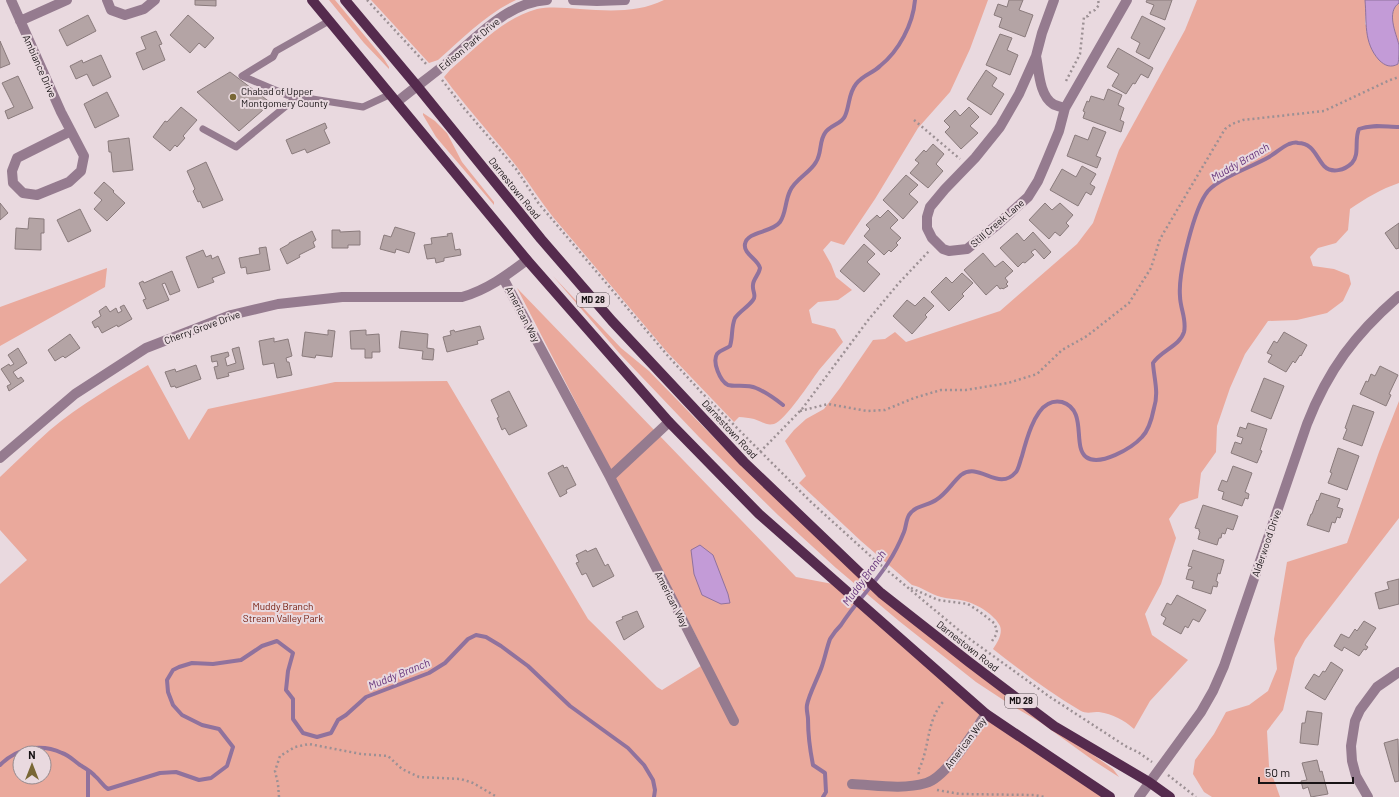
<svg xmlns="http://www.w3.org/2000/svg" width="1399" height="797" viewBox="0 0 1399 797" font-family="Barlow,sans-serif">
<rect width="100%" height="100%" fill="#e9d9df"/>
<path fill="#eaa99c" fill-rule="evenodd" d="M329,0H335L384,59L389,67V69L364,43Z
M371,0H516C487,13 462,39 438,60L429,63Z
M664,0H988L970,49L950,92L918,128L875,199L844,245L831,241L823,250L831,264L836,277L852,290L838,300L818,302L809,310L812,323L835,329L843,342C835,351 827,361 819,370C811,381 785,421 774,424C766,426 761,421 754,419C749,418 744,417 739,417L734,422L667,352L553,217C540,201 530,184 517,167C494,137 467,109 444,77L450,70C476,48 503,18 537,9C551,6 566,8 580,9C608,11 638,13 664,0Z
M1197,0H1365L1366,11L1365,24L1398,64L1399,62V183C1381,189 1366,198 1350,209L1348,230L1336,243L1318,248L1310,257L1313,266L1334,269L1349,275L1351,284L1343,301L1327,313L1297,320L1268,321L1245,354L1230,388L1217,426L1216,452L1201,473L1198,498L1180,504L1169,519L1176,538L1161,584L1145,614L1152,635L1188,660L1150,701L1134,729C1124,720 1113,714 1099,712C1093,712 1086,714 1081,711C1050,693 1021,671 993,649C997,643 1003,634 1000,626C995,615 977,604 965,601C957,599 949,599 941,597C930,594 922,587 912,585L861,541L799,483L806,476L785,441L794,430L806,419L824,409L840,388L873,340L885,339L895,332L906,342L1000,311L1077,244L1093,223L1119,150L1185,30Z
M1399,3V47C1395,35 1386,12 1399,3Z
M423,113L435,121L447,133L462,162L494,202V205L436,137L423,115Z
M107,268L105,287L0,346V307Z
M553,276L621,348L649,371L728,452L807,527L1022,704L1113,769L1119,777L1094,761L1040,722L1011,705L976,682L899,621L836,568L778,515L699,437L620,354Z
M517,288L796,577L838,585L986,714L1110,797H0V584L27,560L0,530V477C17,461 33,445 50,430C80,405 114,385 148,365L189,440L208,409L335,382L447,381L588,619L657,687L662,690L709,661ZM20,753H44V777H20Z
M1399,401V518L1305,640L1295,658L1283,710L1267,731L1269,766L1280,797H1212L1204,792L1193,774L1195,760L1214,734L1226,712L1249,705L1268,691L1277,669L1274,639L1287,562L1347,543L1379,452Z"/>
<path fill="#c39bd7" stroke="#90729d" d="M1365,0H1399V3C1386,12 1396,33 1399,45C1399,51 1399,59 1398,64C1391,68 1385,66 1379,60C1363,42 1367,22 1365,0Z
M700,545L713,555L728,594L730,603L721,604L702,595L694,574L691,550Z"/>
<g fill="none" stroke-linecap="round" stroke-linejoin="round">
<path stroke="#90729d" stroke-width="4" d="M783,405C774,398 766,392 756,388C747,384 735,387 728,385C720,381 712,362 717,354C720,350 726,349 730,346C733,337 731,327 735,318C740,311 748,307 753,300C757,296 752,291 753,285C753,279 759,275 760,268C758,259 743,254 745,244C747,231 772,233 780,222C786,214 785,201 790,191C795,179 810,173 816,162C822,153 819,141 825,133C830,125 842,124 845,116C850,105 848,94 856,84C864,74 872,74 880,66C899,51 913,24 915,0
M0,765C17,748 40,743 62,753C69,755 74,761 80,765C85,768 91,771 95,776C100,780 102,785 108,789L160,773L176,772L199,780L211,778L227,766L233,747L219,729L202,725L182,715L173,705L168,692L167,680L173,670L179,667L192,663L213,664L241,660L262,646L277,641L293,653L288,671L286,690L293,699V719L303,733L317,737L331,733L338,720L346,715L366,697L429,673L445,663L468,639L476,635L486,637L501,646L528,666L570,706L628,748L644,765L653,780L655,790L654,797
M88,771V797
M823,797L826,792L825,773L813,765C810,750 808,735 808,719C808,715 806,710 807,705C809,694 818,678 822,666C825,657 827,647 830,639C833,634 837,629 841,625C855,603 874,585 888,563C894,554 900,542 904,532C906,527 906,520 909,515C916,505 927,506 936,500C946,494 952,483 961,475C980,461 998,493 1016,472C1019,468 1020,461 1022,456C1026,441 1034,411 1048,404C1053,401 1057,401 1062,402C1088,410 1072,446 1086,457C1100,467 1132,448 1142,437C1149,430 1152,418 1154,408C1159,392 1154,379 1153,363C1160,351 1180,346 1184,332C1187,320 1180,308 1180,296C1178,274 1194,208 1208,191C1221,177 1252,167 1269,157C1276,153 1282,147 1289,144C1292,143 1296,142 1298,143C1313,143 1316,157 1324,166C1332,174 1345,170 1352,163C1360,155 1354,139 1359,129C1372,124 1386,127 1399,127"/>
</g>
<path fill="#b4a4a5" stroke="#8a7b7c" d="M195,0H216V6L195,5Z
M1009,0H1023L1019,10L1033,15L1025,37L999,27L1002,18L994,15L998,4L1007,7Z
M1147,0H1172L1165,20L1150,14L1154,5L1146,2Z
M88,15L96,31L67,46L59,30Z
M188,15L214,38L205,48L199,43L190,53L170,35Z
M1142,16L1165,28L1149,59L1136,52L1140,43L1131,38Z
M156,31L162,44L159,45L165,60L143,70L136,53L146,49L141,37Z
M1000,34L1012,38L1007,50L1018,55L1010,75L986,65Z
M0,41L10,64L0,68Z
M1118,48L1153,68L1148,78L1141,74L1135,84L1133,83L1126,94L1112,86L1119,74L1107,67Z
M101,55L111,77L93,86L87,74L76,79L70,66L82,60L83,63Z
M986,70L997,78L992,86L1004,94L991,115L967,99Z
M230,72L271,103L239,131L197,92Z
M18,76L33,108L8,119L5,111L14,107L2,83Z
M1108,89L1122,95L1118,105L1124,108L1120,120L1124,122L1121,132L1083,118L1085,112L1083,111L1087,101L1089,102L1091,96L1104,100Z
M107,92L119,116L95,128L84,104Z
M181,107L197,120L183,136L185,138L177,147L175,145L170,151L153,137L165,121L167,122Z
M969,107L979,117L970,126L978,133L961,149L945,132L950,127L944,121L955,110L960,116Z
M325,123L327,128L324,130L330,143L307,153L305,149L292,154L286,140Z
M1093,127L1106,132L1096,156L1101,158L1097,168L1067,156L1075,135L1088,140Z
M129,138L133,170L113,172L111,152H109L108,141Z
M933,144L944,154L936,164L943,171L928,188L910,173L919,163L915,160L924,150L926,152Z
M206,162L223,200L203,208L200,201L198,202L193,191L195,189L187,171Z
M1082,166L1096,174L1090,184L1095,187L1091,195L1086,192L1078,206L1050,190L1062,169L1076,177Z
M906,175L918,185L909,194L918,202L903,219L883,200Z
M104,182L114,191L113,192L125,203L107,221L94,209L102,200L94,193Z
M0,203L8,213L0,220Z
M1045,203L1052,210L1060,203L1073,215L1066,223L1069,226L1060,236L1055,232L1049,239L1029,220Z
M80,209L91,231L68,242L57,220Z
M888,210L898,220L890,228L901,238L896,243L898,245L891,252L889,250L884,255L864,236L870,229L866,225L877,215L880,218Z
M29,218L44,219V233H41V250L15,249L16,228L28,229Z
M1399,223V248L1396,249L1385,233Z
M395,227L415,233L409,253L396,249L395,253L380,249L384,235L391,237Z
M332,230H340V232L360,231V245H348V248H332Z
M312,231L316,240L313,242L315,247L299,255L300,257L287,264L280,249L289,244V243Z
M1033,232L1051,252L1044,259L1035,249L1031,252L1034,255L1025,263L1023,262L1018,267L1000,248L1017,233L1024,241Z
M452,233L455,250L460,249L461,255L444,258V261L436,263L435,258L427,259L424,245L432,244L431,238L448,236L447,234Z
M864,244L875,254L867,262L880,274L864,292L840,271Z
M266,247L270,270L247,274L246,267L241,268L239,258L260,254L259,248Z
M203,250L206,257L211,255L212,259L218,256L225,273L212,278L214,282L198,288L186,257Z
M983,253L995,267L1003,261L1013,271L1005,278L1008,282L1006,284L1008,286L1003,289L1002,288L1000,289L997,285L986,295L964,270Z
M172,271L180,291L170,295L165,283L162,284L169,300L147,309L143,300L146,299L139,283L143,281L144,283Z
M962,273L973,283L962,294L964,296L949,311L931,292L946,277L952,283Z
M924,297L934,306L925,315L927,317L912,334L893,316L907,300L915,306Z
M124,305L132,319L118,327L117,325L102,333L98,326L95,328L92,322L101,316L99,311L106,306L110,312L116,308L118,313L122,311L120,307Z
M480,326L484,339L477,341L478,344L447,352L443,337L451,335L450,331L454,330L455,332Z
M328,330L335,331L332,357L316,355L315,358L302,356L305,332L328,335Z
M366,330V335L379,334L380,352H372V358H365V349H351L350,331Z
M401,331L428,334L427,348L434,349L433,360L422,359L423,351L399,348Z
M1284,332L1307,345L1301,356L1300,355L1295,363L1293,361L1286,372L1268,362L1272,355L1267,353L1274,341L1277,343Z
M70,334L80,348L65,358L63,356L55,361L48,350Z
M274,338V342L288,339L292,356L286,358L287,362H289L292,375L277,378L274,363L263,365L259,341Z
M239,347L244,369L228,373L229,376L217,379L214,367L218,366L217,361L212,362L211,356L228,352L229,356L225,358L227,366L236,363L232,349Z
M18,348L27,363L13,372L18,379L21,377L24,381L9,391L7,386L11,384L1,369L9,364L10,366L14,364L8,355Z
M196,365L201,379L176,388L175,386L171,387L165,372L175,369L176,372Z
M1380,366L1398,375L1389,394L1391,395L1386,406L1360,394L1366,381L1368,382L1371,374L1375,376Z
M1264,378L1284,386L1271,419L1251,411Z
M509,391L527,426L509,435L505,428L502,430L497,418L499,417L491,400Z
M1353,405L1374,412L1362,446L1343,439L1347,429L1345,428Z
M1248,423L1267,429L1260,450L1262,451L1257,463L1231,453L1235,442L1241,444L1243,438L1237,436L1240,427L1246,429Z
M1338,448L1359,456L1347,490L1328,483L1332,473L1330,472Z
M563,465L564,468L567,467L576,485L566,490L567,493L560,497L548,473Z
M1233,466L1252,473L1245,492L1249,494L1248,499L1245,498L1242,506L1222,499L1224,492L1218,490L1222,480L1227,482Z
M1321,493L1340,499L1337,507L1343,509L1340,518L1337,517L1335,523L1332,522L1329,532L1307,525L1311,514H1312L1317,500L1318,501Z
M1203,505L1238,516L1233,530L1227,528L1225,534L1222,533L1221,538H1219L1217,545L1198,539L1200,532L1199,531V529L1195,528Z
M596,548L605,566L608,564L614,576L593,587L586,573L582,575L576,563L579,562L576,555L586,550L587,552Z
M1193,550L1224,560L1220,574L1218,573L1216,581L1218,582L1217,587L1213,586L1211,594L1192,588L1194,581L1186,579L1189,569H1191L1192,567L1188,566Z
M1399,579V604L1379,609L1375,593L1389,589L1387,582Z
M1177,595L1206,610L1199,622L1193,619L1188,628L1185,626L1181,634L1163,624L1166,618L1161,615L1167,603L1171,605Z
M637,611L644,627L624,640L616,622L623,619L622,617Z
M1364,621L1376,628L1365,645L1368,647L1366,650L1364,649L1359,656L1344,647L1342,651L1334,646L1341,634L1349,638L1355,629L1357,631Z
M1331,662L1343,670L1325,700L1305,688L1314,674L1319,677L1323,671L1325,672Z
M1307,711L1322,713L1318,745L1300,743L1302,723H1305Z
M1398,739L1399,781L1395,782L1384,743Z
M1317,760L1320,772L1322,771L1328,794L1311,797L1308,787L1303,789L1301,781L1307,780L1302,763Z"/>
<g fill="none" stroke-linecap="round" stroke-linejoin="round">
<path stroke="#9c9094" stroke-width="2.5" stroke-dasharray="2 3" stroke-linecap="butt" d="M367,0L427,65
M442,80L463,107L516,169L539,204L551,218L668,356L702,393L811,502L876,561L967,637L1050,697L1127,747L1138,752L1152,762
M1066,81L1080,54L1084,17L1088,16L1089,13L1095,10L1099,5L1098,0
M914,120L960,159
M800,411L828,404L867,411L885,410L914,398L941,390H966L1008,383L1037,374L1062,350L1087,336L1129,303L1151,268L1160,239L1170,222L1225,129L1232,124L1243,120L1324,111L1390,80L1399,77
M760,452L802,409L869,319L898,284L930,250
M911,588L938,600L968,604L980,612L994,623L997,630L996,635L992,641
M919,774L918,771C930,749 926,721 943,702
M1168,775L1196,797
M937,790L960,794L1034,795L1045,797
M279,797L278,784L275,771L280,756L295,747L309,744L361,754L388,756L402,769L419,777L461,779L473,783L497,797"/>
<path stroke="#957b8f" stroke-width="7" d="M329,21L276,51L273,57L242,76L287,95L363,107L391,94
M203,129L236,147L297,97"/>
<path stroke="#957b8f" stroke-width="10" d="M11,0L61,112L84,156L81,171L69,182L37,195L23,193L13,183L12,171L17,158L71,131
M107,0L111,10L125,15L144,9L155,0
M573,0L597,1L625,0
M1054,0L1042,33L1036,56L1019,94L1000,127L975,158L945,189L930,207L927,217V228L932,238L943,249L949,251L967,249L997,225L1028,197L1038,181L1047,160L1059,131L1065,108L1127,0
M20,21L67,0
M1036,56C1039,70 1039,95 1053,104C1056,106 1062,107 1065,108
M397,102C414,88 431,76 448,62C476,38 508,2 547,0
M503,278L610,477L734,721
M0,458L75,394L146,348L231,315L278,304L342,297H462C487,290 507,275 527,260
M610,477L669,422
M852,784C876,785 902,790 926,783C946,778 974,731 986,714
M1139,797L1201,712L1213,691L1224,666L1307,424C1328,370 1355,334 1399,296
M1368,797L1356,776L1352,761L1351,746L1355,721L1360,710L1377,687L1399,672"/>
<path stroke="#552b4e" stroke-width="10" d="M312,0L527,260L669,422L759,514L986,714L1110,797
M345,0L417,86L541,239L612,321L744,462L881,593L969,662L1054,726L1149,782L1170,797"/>
</g>
<circle fill="#796735" stroke="#e9d9df" stroke-width="1.5" cx="233" cy="97" r="4"/>
<g text-anchor="middle" stroke-width="4" stroke-linejoin="round" paint-order="stroke">
<g fill="#e9d9df" stroke="#574e52" stroke-width="1">
<rect x="577" y="293" width="32" height="14" rx="3"/>
<rect x="1005" y="694" width="32" height="14" rx="3"/>
</g>
<g font-size="9" font-weight="bold" fill="#181315">
<text x="593" y="303">MD 28</text>
<text x="1021" y="704">MD 28</text>
</g>
<g font-size="10" fill="#181315" stroke="#e9d9df">
<text transform="translate(469 44) rotate(-40)" y="4">Edison Park Drive</text>
<text transform="translate(40 66) rotate(66)" y="4">Ambiance Drive</text>
<text transform="translate(515 188) rotate(51)" y="4">Darnestown Road</text>
<text transform="translate(997 223) rotate(-41)" y="4">Still Creek Lane</text>
<text transform="translate(523 314) rotate(62)" y="4">American Way</text>
<text transform="translate(202 327) rotate(-20)" y="4">Cherry Grove Drive</text>
<text transform="translate(730 429) rotate(47)" y="4">Darnestown Road</text>
<text transform="translate(1266 543) rotate(-71)" y="4">Alderwood Drive</text>
<text transform="translate(672 599) rotate(63)" y="4">American Way</text>
<text transform="translate(968 646) rotate(38)" y="4">Darnestown Road</text>
<text transform="translate(965 743) rotate(-53)" y="4">American Way</text>
</g>
<g font-size="10" fill="#181315" stroke="#e9d9df" text-anchor="start">
<text x="241" y="95">Chabad of Upper<tspan x="241" dy="12">Montgomery County</tspan></text>
</g>
<g font-size="10" fill="#72190a" stroke="#e9d9df">
<text x="283" y="610">Muddy Branch<tspan x="283" dy="12">Stream Valley Park</tspan></text>
</g>
<g font-size="11" font-style="italic" fill="#64327a" stroke="#e9d9df">
<text transform="translate(1240 162) rotate(-30)" y="4">Muddy Branch</text>
<text transform="translate(864 578) rotate(-54)" y="4">Muddy Branch</text>
<text transform="translate(399 674) rotate(-22)" y="4">Muddy Branch</text>
</g>
</g>
<g transform="translate(32 765)"><circle r="19" fill="#e9d9df" stroke="#958a8e"/>
<path d="M0-3L7 15L0 10L-7 15Z" fill="#796735"/>
<text y="-6" font-size="11" font-weight="bold" text-anchor="middle" fill="#181315">N</text>
</g>
<path d="M1259 777v6h94v-6" fill="none" stroke="#181315" stroke-width="2"/>
<text x="1265" y="777" font-size="12" fill="#181315" stroke="#e9d9df" stroke-width="3" paint-order="stroke">50 m</text>
</svg>
